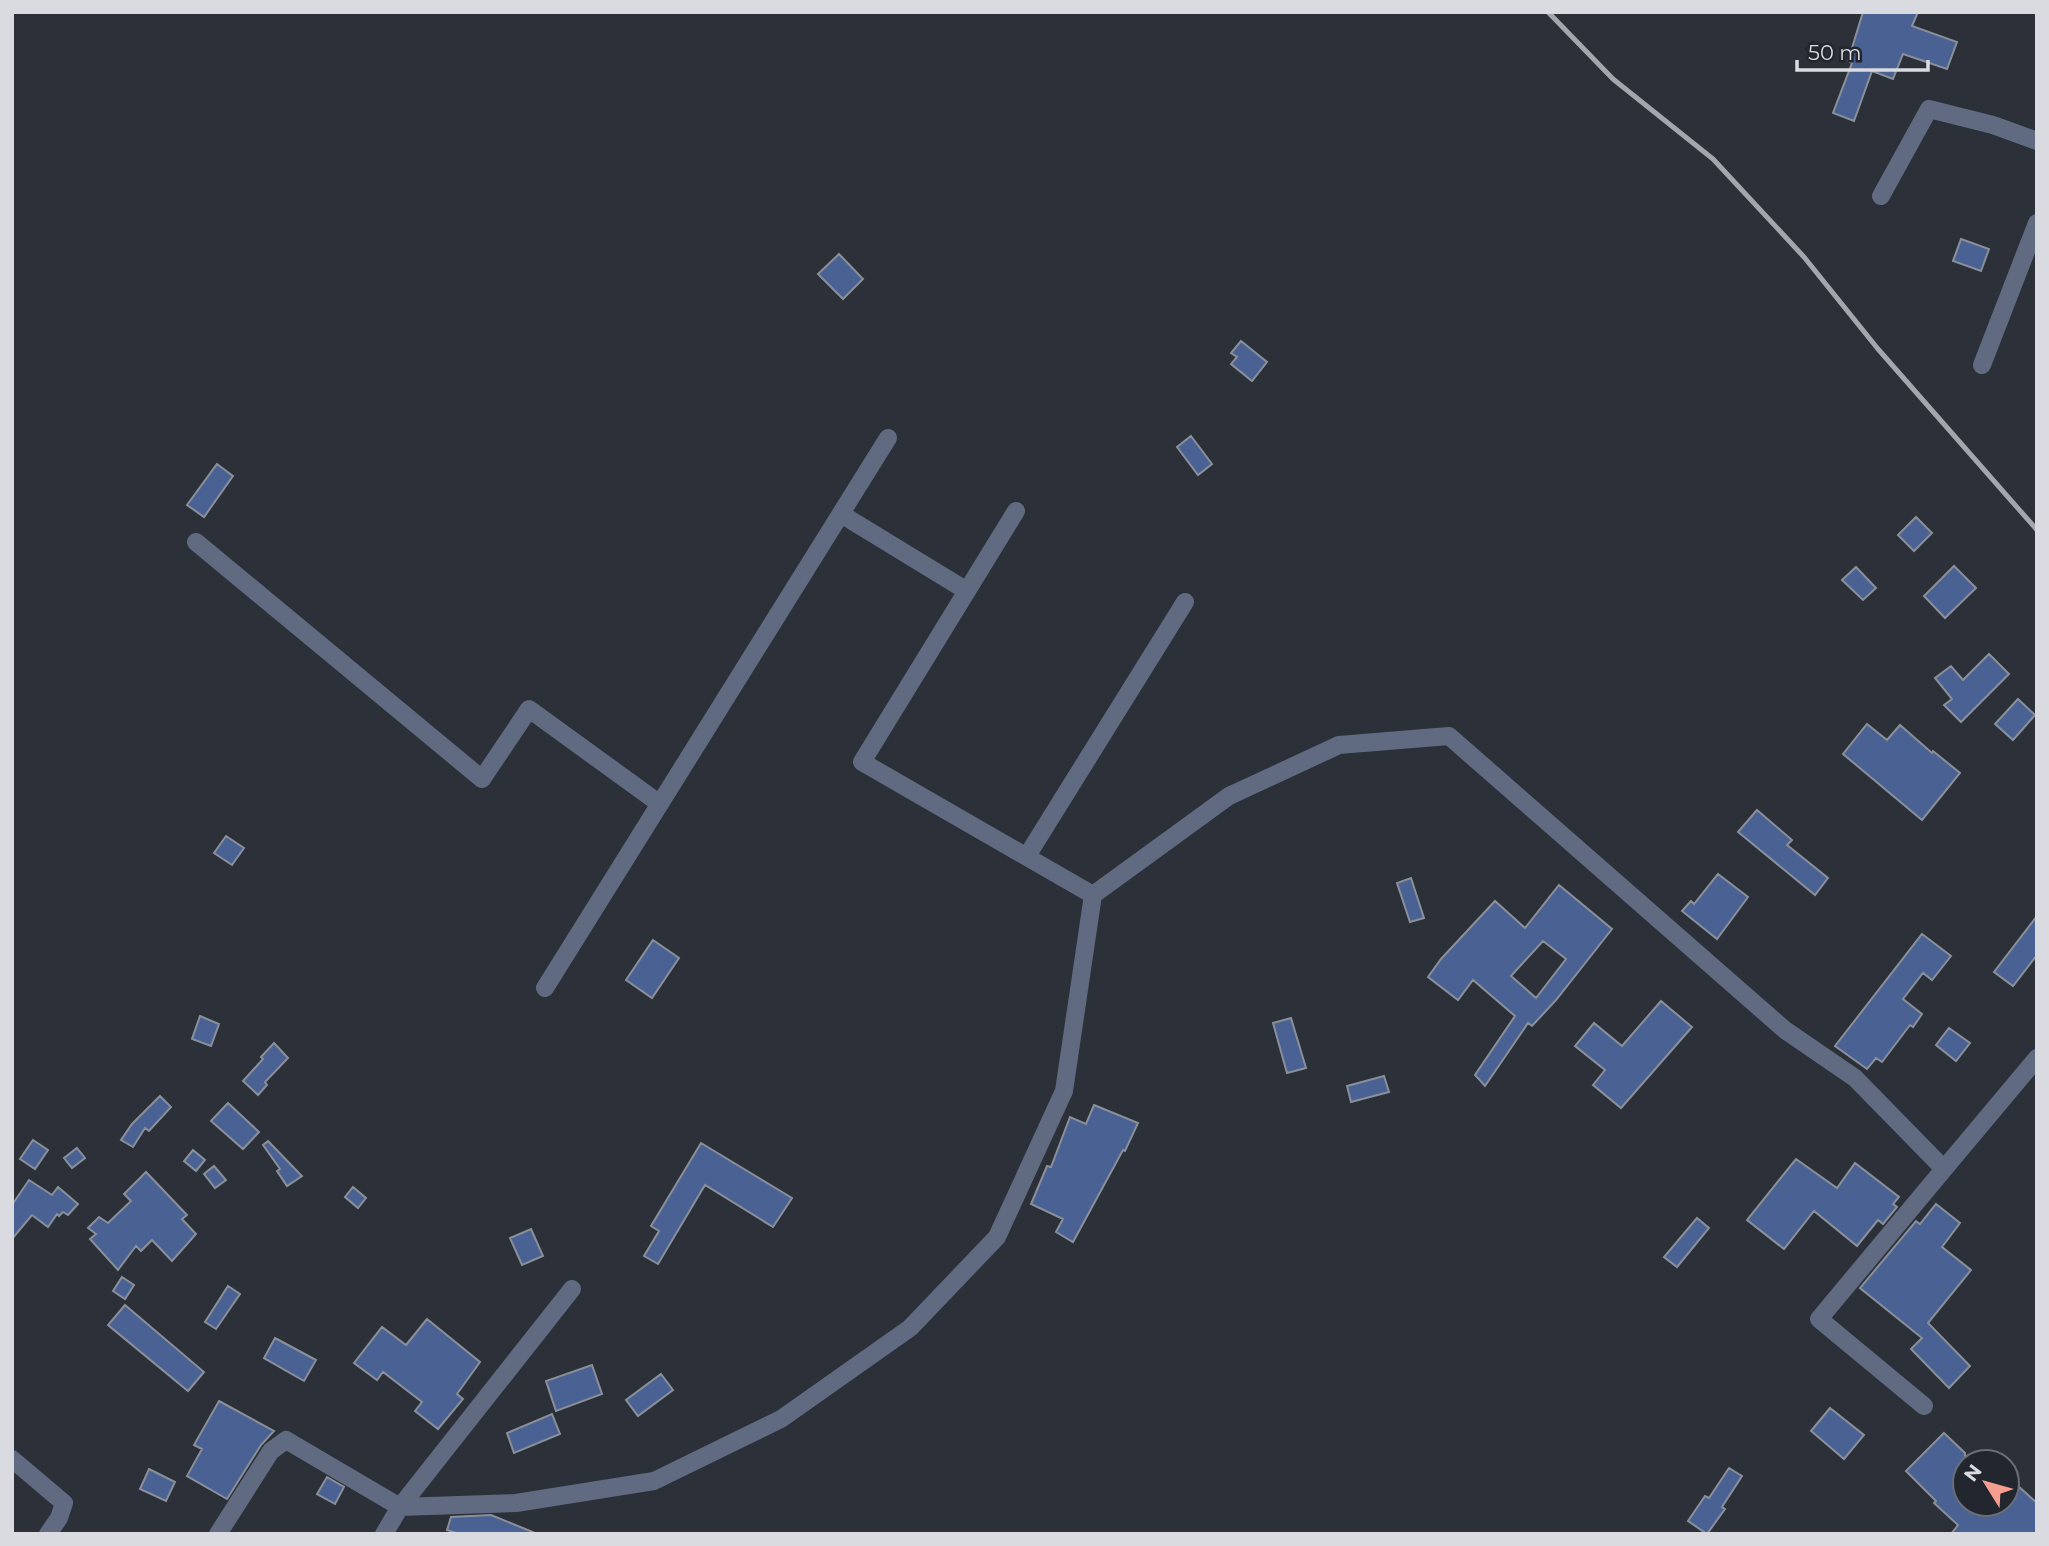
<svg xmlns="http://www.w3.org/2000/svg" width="2049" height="1546" viewBox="0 0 2049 1546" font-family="Montserrat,sans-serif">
<rect width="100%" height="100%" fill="#2c3038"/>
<path fill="#4a6293" stroke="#8a8f99" stroke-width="2" fill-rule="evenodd" d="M1863,12H1918L1912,26L1957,42L1947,69L1903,54L1893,79L1872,71L1854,121L1833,113L1852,63L1848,61Z
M1961,239L1989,249L1981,271L1953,261Z
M839,254L863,279L843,299L818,274Z
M1241,341L1267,362L1252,381L1231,364L1237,357L1231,353Z
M1191,436L1212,464L1198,475L1177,447Z
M217,464L233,476L204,517L187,505Z
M1916,517L1932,533L1914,551L1898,535Z
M1954,566L1976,588L1945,618L1924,596Z
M1856,567L1876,588L1863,600L1842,580Z
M1989,654L2009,674L1961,722L1944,705L1952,699L1935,678L1951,666L1963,680Z
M2018,699L2035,715L2013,740L1995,724Z
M1867,724L1887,740L1900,725L1932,753L1933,751L1960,773L1922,820L1843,754Z
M1757,810L1792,840L1787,845L1828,878L1815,895L1738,832Z
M226,836L244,848L232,865L214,853Z
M1718,874L1748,897L1717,939L1682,911L1691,901L1694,904Z
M1411,878L1424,918L1410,922L1397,883Z
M1559,885L1612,929L1556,1000L1532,1026L1528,1023L1485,1086L1475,1075L1515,1016L1473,980L1458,1000L1428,977L1441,959L1495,901L1525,928ZM1543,941L1566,959L1536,998L1511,976Z
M2037,916V955L2013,986L1994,972Z
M1922,934L1951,956L1932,980L1923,973L1903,999L1922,1014L1913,1027L1910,1025L1882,1062L1876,1058L1867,1069L1835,1046Z
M653,940L679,958L652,998L626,980Z
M1661,1001L1692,1027L1621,1108L1593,1085L1605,1070L1575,1046L1594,1023L1622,1046Z
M200,1016L219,1024L211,1046L192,1039Z
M1291,1018L1306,1068L1287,1073L1273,1023Z
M1949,1028L1970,1043L1956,1061L1936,1045Z
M274,1043L288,1058L265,1082L267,1085L258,1095L243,1081L263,1059L261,1057Z
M1384,1076L1389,1092L1351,1102L1347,1086Z
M160,1096L171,1107L149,1131L145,1128L133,1147L121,1140L132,1124Z
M228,1103L259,1132L243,1149L211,1121Z
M1094,1105L1138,1123L1125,1151L1123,1150L1073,1242L1056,1232L1063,1219L1031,1204L1047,1166L1051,1167L1070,1117L1086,1124Z
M33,1140L48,1150L35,1169L20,1159Z
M268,1141L302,1176L287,1186L277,1171L280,1169L263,1145Z
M701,1143L792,1198L773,1227L705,1185L658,1264L644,1256L659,1231L651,1226Z
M77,1148L85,1158L72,1168L64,1158Z
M193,1150L205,1160L196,1171L184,1161Z
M1796,1159L1837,1188L1855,1163L1899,1197L1893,1204L1897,1207L1883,1224L1878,1220L1857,1246L1814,1211L1784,1249L1747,1220Z
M214,1166L226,1180L215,1188L204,1174Z
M146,1172L187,1215L182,1219L196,1234L172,1261L152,1240L141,1251L136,1246L118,1270L90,1239L96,1234L88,1228L99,1217L108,1223L131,1201L124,1194Z
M29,1180L52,1195L58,1187L78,1204L68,1215L63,1212L59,1216L57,1214L48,1227L32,1215L12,1239V1205Z
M353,1187L366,1198L358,1208L345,1197Z
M1936,1204L1960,1223L1942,1247L1971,1270L1928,1323L1970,1366L1949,1388L1911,1349L1922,1338L1860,1288L1916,1221L1920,1224Z
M1697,1218L1709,1228L1677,1267L1664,1257Z
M531,1229L543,1256L522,1265L510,1238Z
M122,1277L134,1285L125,1299L113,1291Z
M228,1286L240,1294L216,1329L205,1322Z
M125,1305L204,1372L188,1391L108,1325Z
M427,1319L480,1362L457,1394L463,1399L438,1429L415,1411L422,1402L383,1372L377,1380L354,1363L382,1327L406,1345Z
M275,1338L316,1360L304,1381L264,1358Z
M592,1365L602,1394L556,1411L546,1381Z
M661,1374L673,1390L638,1416L626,1400Z
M219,1401L274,1431L261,1445L227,1499L187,1476L202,1449L194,1445Z
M1830,1408L1864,1435L1844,1459L1811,1431Z
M552,1414L560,1434L514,1453L507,1433Z
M1944,1433L1965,1453V1504H2007V1476L2037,1503V1534H1951L1958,1525L1934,1503L1936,1501L1906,1471Z
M1729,1468L1742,1476L1722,1507L1725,1509L1707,1534L1688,1521L1705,1496L1709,1498Z
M149,1469L175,1482L166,1501L140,1489Z
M327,1477L344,1487L335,1504L317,1494Z
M491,1515L535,1533V1534H459L447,1530L451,1517Z"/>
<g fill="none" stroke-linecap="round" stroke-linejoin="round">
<path stroke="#606b82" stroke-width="18" d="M1881,196L1929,109L1993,125L2037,141
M1982,365L2037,223
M1016,511L862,762L1093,895
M841,514L967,591
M196,542L482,779L529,709L660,804
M1027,856L1185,602
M545,988L888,438
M1924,1406L1819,1319L1944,1169
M12,1459L64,1503L59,1518L48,1534
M218,1534L271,1451L286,1440L400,1507L516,1503L654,1481L781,1419L910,1328L997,1237L1064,1091L1093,895L1229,796L1339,745L1449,736L1785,1030L1855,1078L1944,1169L2037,1058
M384,1534L400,1507L572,1289"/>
<path stroke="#a4a6ad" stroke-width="5" d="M1548,12L1613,79L1713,159L1804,257L1878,349L2037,530"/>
</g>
<rect width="2049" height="1546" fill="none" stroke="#d9dbe1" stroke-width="28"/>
<g transform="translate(1986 1483) rotate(307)"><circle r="33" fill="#22262e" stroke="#6b6e76" stroke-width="2"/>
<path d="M0-5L12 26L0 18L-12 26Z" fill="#f59d8f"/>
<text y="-10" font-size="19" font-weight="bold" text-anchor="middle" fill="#d9dbe1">N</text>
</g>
<path d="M1797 60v10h131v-10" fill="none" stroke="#d9dbe1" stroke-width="3.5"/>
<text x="1808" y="60" font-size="21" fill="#d9dbe1" stroke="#22262e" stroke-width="5" paint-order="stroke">50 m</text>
</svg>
